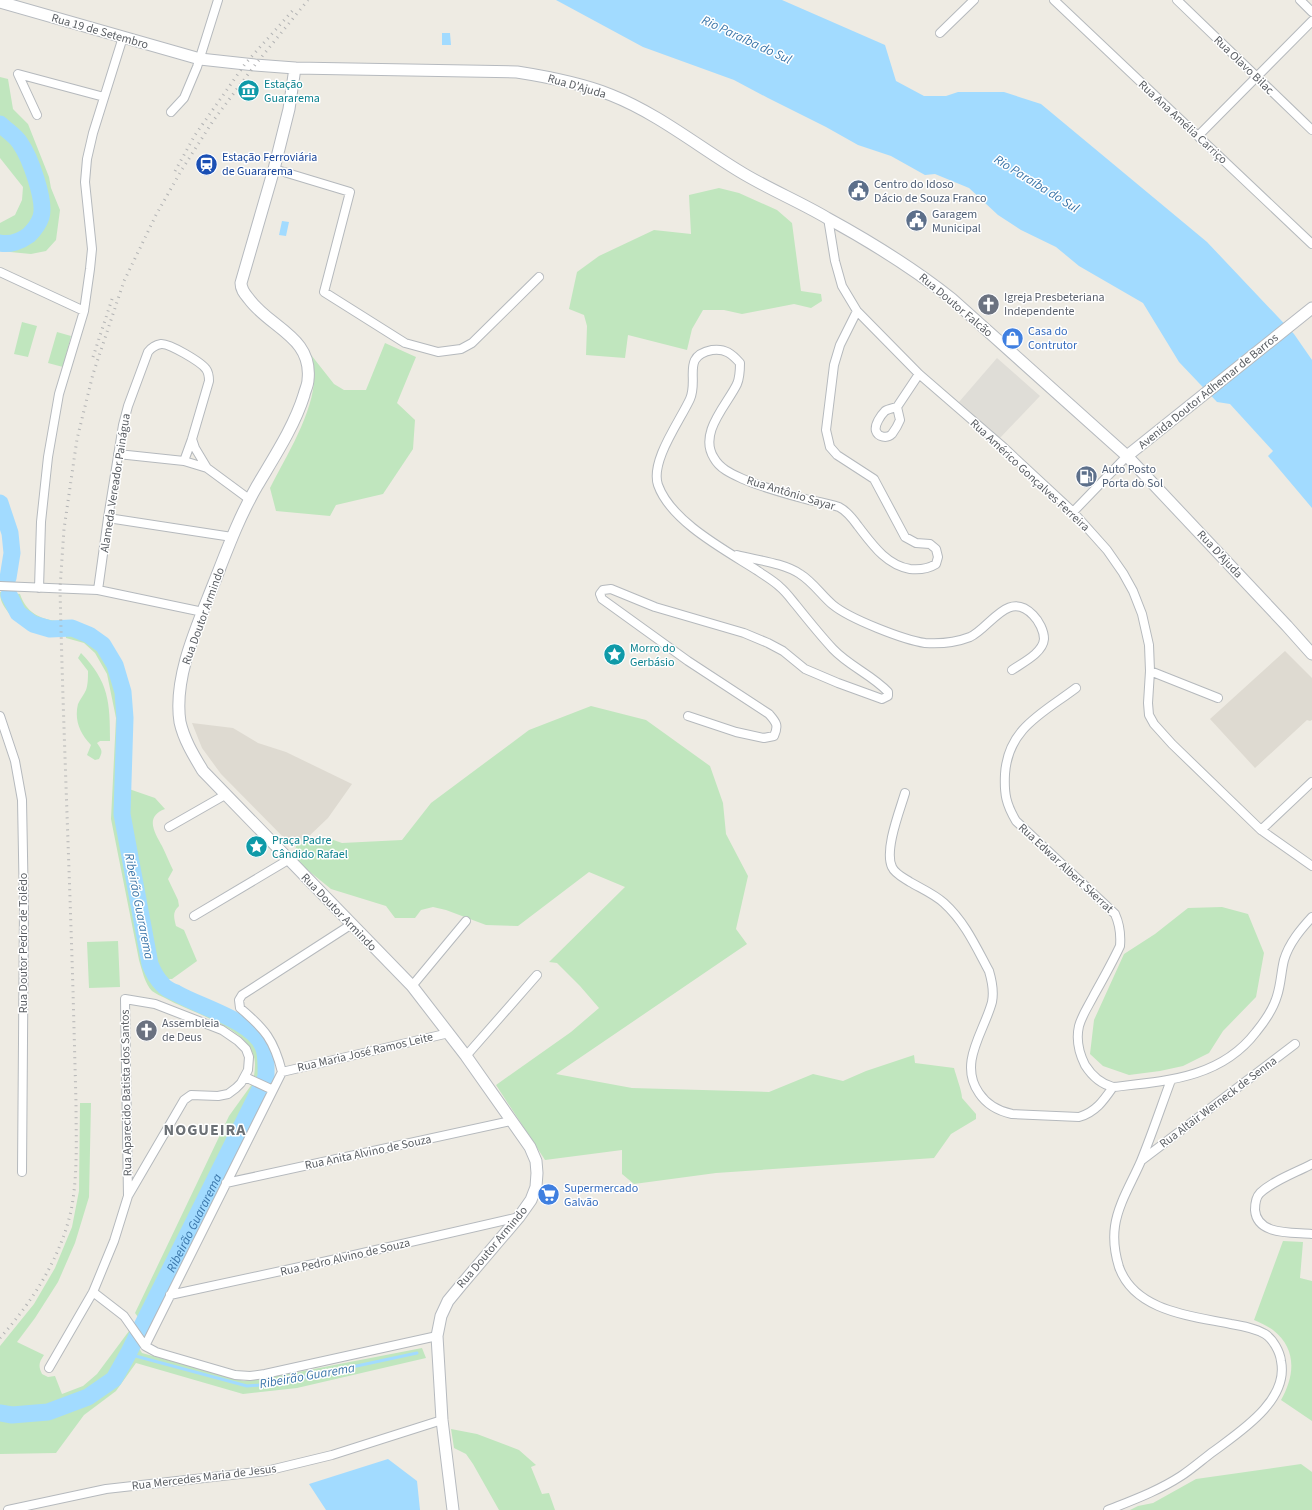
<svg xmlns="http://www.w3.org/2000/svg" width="1312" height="1510" viewBox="0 0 1312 1510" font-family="'Source Sans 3',sans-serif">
<rect width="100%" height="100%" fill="#eeebe3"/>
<path fill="#dfddd7" d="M997,358L1040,396L999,439L959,402Z"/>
<path fill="#dedad1" d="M1285,651L1312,678V720L1310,721L1307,720L1255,768L1210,719Z
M192,723L233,728L258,743L286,752L352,784L328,818L306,839L290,844L221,774L202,748Z"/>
<path fill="#c0e6be" d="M0,77L8,79L13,109L28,124L49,177L51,188L60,210L56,240L46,251L31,254L0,251V223L15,215L22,200L23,187L0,158Z
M719,188L739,193L777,210L792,223L801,291L821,294L822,301L811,308L794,304L742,314L724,310H703L692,329L687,350L628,335L625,358L586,355L587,326L584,315L569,309L577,272L599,256L654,230L691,234L689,195Z
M22,322L37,326L28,357L14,354Z
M57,332L71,336L63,367L48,363Z
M385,343L416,357L397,403L415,420L413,449L383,494L336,505L330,516L276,511L270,488C286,456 317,408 314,371C314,364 310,357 308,351L334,384L344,390H366Z
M0,592L20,594C26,612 39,619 57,621L58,637C38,633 21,628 8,612C3,605 0,601 0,592Z
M65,621C79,626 98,633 108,644C112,649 116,656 118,662C137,704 131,745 129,789L155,798L165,809C144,817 155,833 162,846C166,854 169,862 173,870L168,879L178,900L179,906C172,912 174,918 176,926L184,930L197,961L172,979H167C199,1005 253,1004 269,1047C272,1053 274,1061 274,1068C273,1073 271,1078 270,1083L254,1076C255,1069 256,1061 253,1054C245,1027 189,1012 165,998C161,996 156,994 152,991C145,984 142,970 139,960L111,819L116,718L107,674L95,653L84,643L66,638Z
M81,653C109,682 110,702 110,741H100L97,743C102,750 103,751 99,759L95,760L87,755L91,745C80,734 74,720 78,704C80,699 84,695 86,690C88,685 88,677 88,671L78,658Z
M591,706L646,720L710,766L723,803L726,834L748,876L736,929L747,944L556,1074L632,1088L769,1092L813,1074L843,1081L866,1071L914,1055L915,1063L954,1068C956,1076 962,1091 962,1098L976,1114V1119L951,1134L934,1158L716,1173L634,1184L622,1174V1150L545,1160L496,1085L571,1032L599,1008L580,986L557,963L549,962L625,887L589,872L518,926L486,925L446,910L433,907L421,910L415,918H395L386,906L331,889L294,859L296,846L325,837L342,843L402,840L431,803L529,730Z
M1222,907L1248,914L1264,953L1256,997L1223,1031L1209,1053L1183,1066L1160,1071L1129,1075L1103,1066L1090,1054L1094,1020L1124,954L1155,934L1188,908Z
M118,941L120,987L89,988L87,942Z
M252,1084L266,1090L147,1329L135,1313L229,1116Z
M80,1103H91L89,1197L75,1243L58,1282L35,1318L17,1342L44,1355C39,1362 38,1366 42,1374L48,1377L55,1376L62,1394L83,1386L97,1374L129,1331L142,1353L244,1381L262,1379L422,1348L426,1358L297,1388L243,1394L136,1363L116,1391L84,1415L56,1453L0,1454V1346L34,1304L55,1268L72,1227L79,1191Z
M1283,1241L1303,1242L1300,1278L1312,1281V1421L1281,1400C1295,1375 1297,1349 1273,1330C1268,1326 1260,1323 1254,1320Z
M451,1429L477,1434L519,1450L536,1465L531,1467L542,1494L549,1493L555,1510H499L473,1464L466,1454L454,1448Z
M1301,1464L1312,1472V1510H1130L1138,1506L1153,1503L1196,1479Z"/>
<path fill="#a2dbff" d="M556,0H782L885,45L896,81L924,96H946L958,92H1004L1041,104L1207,242L1294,334L1312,360V508L1268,456L1273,451L1230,404L1217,402L1179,362L1143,303L1079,266L1056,247L1021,230L998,215L969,188L935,174L925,175L891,156L858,145L826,127L768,98L734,80L643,47Z
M442,33H450L451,45H442Z
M282,221L289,222L286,236L279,235Z
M388,1459L417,1481L420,1510H326L309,1484Z"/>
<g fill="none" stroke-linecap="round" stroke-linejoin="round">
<path stroke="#a2dbff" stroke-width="3" d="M128,1354L247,1386L273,1384L417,1353"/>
<g stroke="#a2dbff" stroke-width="17">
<path d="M0,124C6,130 16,136 20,143C30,157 46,201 41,217C39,223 33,231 29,235C21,241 10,245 0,243"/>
<path d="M0,503L10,533L12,553L8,578"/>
<path id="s1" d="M0,1413L12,1415L48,1412L88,1397L114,1379L128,1354L266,1077C266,1067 267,1055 263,1046C251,1020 200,1007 176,993C171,991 166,989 163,985C157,979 153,972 150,964L122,814L125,718L123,692L115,665L103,645L89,635L72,628L50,629L33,624L18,613L9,595"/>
</g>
<defs>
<path id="street" d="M1054,0L1312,244
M1177,0L1312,130
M1300,0L1312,12
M940,33L974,0
M171,112L184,98L197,67L218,0
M37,115L18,74L104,97
M1198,136L1312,21
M274,169L350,192L324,292L405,343L438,352L461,349L472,343L539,277
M828,218L835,261L842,286L857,311L919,374L1001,445L1073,512L1107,550L1123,573L1133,591L1142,614L1149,645L1150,671L1148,703L1149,715L1154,724L1172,744L1261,830L1312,866
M0,272L84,311
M897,407L900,420C898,425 895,430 892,434C887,439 878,437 876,431C874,425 881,415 885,411C888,409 894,408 897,407Z
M897,407L919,374
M192,439L195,448L207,468L249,499
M118,454L184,461L207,468
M1073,512L1127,456
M108,518L232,537
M737,555C756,560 784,563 800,574C813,582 822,596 833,605C850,619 904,640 925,643C939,644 957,642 970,637C990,628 1008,589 1033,615C1039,621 1044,631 1044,639C1043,653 1022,663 1012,670
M0,586L98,590L203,612
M39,588L41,522L48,457L59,394L84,311L90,269L92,249L85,182L87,159L93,133L123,37
M98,590L108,518L123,425L128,406L148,352C151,348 155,345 161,344C169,343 201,362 206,369C209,373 209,377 209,381L192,439L184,461
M1150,671L1218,698
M1076,688C1043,713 1008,728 1005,774C1004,794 1006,804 1016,821L1115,914C1120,925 1121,934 1120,946C1112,963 1103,979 1094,995C1089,1005 1082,1015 1079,1026C1076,1039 1079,1053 1085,1065C1092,1076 1101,1084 1113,1087C1167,1081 1221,1078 1256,1032C1265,1021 1273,1010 1277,996C1281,984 1281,972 1284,960C1289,943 1301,929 1312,917
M0,716L15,761L22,800L24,909L22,1172
M688,716L736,732L764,738L774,736C779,725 776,722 769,714L688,661L602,599L600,594L603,590L611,589L655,607L744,633L768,643L783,651L805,669L838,683L882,699L888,696V692C872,675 849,666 833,649C820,635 808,620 796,605C791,599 786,592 780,587C774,581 765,576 758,571C727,551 671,522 658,485C650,461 680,421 690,399C699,379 681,356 712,350C725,348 732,354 740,363C740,370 740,377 737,384C727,405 698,433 714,458C720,469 732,474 743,479C764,488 787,494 809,500C819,502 830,504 839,507C847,511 853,519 858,526C872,544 886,565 910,569C920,570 928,569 936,564L938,557L936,549L930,544L916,543L905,537L874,479L837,455L830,447L826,430L834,365L840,345L857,311
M905,793C900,810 884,850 892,867C895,874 904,878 910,882C922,889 934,894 944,903C965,922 976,947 989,971C992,981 994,992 992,1002C984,1032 958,1063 979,1093C987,1105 998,1111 1012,1114L1079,1117C1096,1112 1104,1100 1113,1087
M169,827L225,795
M1261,830L1312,782
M194,916L288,860
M412,986L466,921
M466,1056L537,975
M282,1072L449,1033
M245,1077L273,1090
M1142,1160L1295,1044
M1312,1164C1295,1173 1274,1180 1260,1193C1256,1197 1255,1203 1255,1210C1257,1236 1293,1232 1312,1234
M226,1183L511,1121
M93,1292L124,1316L145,1346L156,1352L235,1375L250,1376L265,1374L437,1336
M170,1295L341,1258L519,1217
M145,1346L282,1072C274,1040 265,1029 240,1008L239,1000L242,995L352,924
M49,1368L93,1292L114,1241L128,1196L125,999L155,1004L222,1030L238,1041L246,1049L249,1057L248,1070L241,1083L236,1088L228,1094L218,1096L191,1095L184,1100L128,1196
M8,1510L106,1489L266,1471L332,1455L442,1420
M1108,1510C1133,1500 1158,1491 1181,1476C1192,1469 1203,1459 1214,1451C1241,1431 1289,1400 1281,1361C1280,1352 1273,1339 1265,1334C1255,1328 1243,1326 1231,1324C1193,1316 1135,1312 1119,1267C1115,1254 1113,1240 1115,1226C1118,1204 1132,1182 1141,1161C1152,1134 1161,1107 1171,1080"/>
<path id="secondary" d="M0,2L200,59L255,65L295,68L517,72C549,77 581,83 611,95C659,114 700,148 744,174C771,190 800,202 827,218C871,242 913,268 952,299L1127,456L1287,626L1312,654
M295,68L289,109L274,169L241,283C241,290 245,294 249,299C270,328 313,337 308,380C308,385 305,390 304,395C294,427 274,457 257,486C239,517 227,550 214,583C198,624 173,677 180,722C184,740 194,756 203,771L412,986L466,1056L530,1147L536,1161L537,1173L536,1187L531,1200L519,1217L462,1284L448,1301L441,1316L437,1336L442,1420L453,1510
M1127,456L1312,308"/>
</defs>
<use href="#street" stroke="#b5b9bd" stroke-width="10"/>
<use href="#secondary" stroke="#b6babf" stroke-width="13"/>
<use href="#street" stroke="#fff" stroke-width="8"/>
<use href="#secondary" stroke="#fff" stroke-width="11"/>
<path stroke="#b2b3b4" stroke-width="3" stroke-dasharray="1 5" stroke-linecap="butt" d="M175,171L195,135L245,64L294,9
M93,357L113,296
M0,1338C32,1302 60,1259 71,1211C78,1175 76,1139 76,1103C75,1065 74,1028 73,991C69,856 63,722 60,588L64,529L77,439L93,374L124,281L156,215L181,171L213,121L255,65L308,0"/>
</g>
<defs>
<symbol id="museum-disc" viewBox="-11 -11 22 22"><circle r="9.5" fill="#0f9aa8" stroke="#fff"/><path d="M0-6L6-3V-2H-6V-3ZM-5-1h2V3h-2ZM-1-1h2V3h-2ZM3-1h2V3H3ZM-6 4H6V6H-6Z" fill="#fff"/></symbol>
<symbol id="station-disc" viewBox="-11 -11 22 22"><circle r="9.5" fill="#1a4fb4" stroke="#fff"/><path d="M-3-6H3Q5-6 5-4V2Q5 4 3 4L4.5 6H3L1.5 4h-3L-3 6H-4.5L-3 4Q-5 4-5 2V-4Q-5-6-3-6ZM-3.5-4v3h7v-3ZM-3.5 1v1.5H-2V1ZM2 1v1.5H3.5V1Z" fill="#fff"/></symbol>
<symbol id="civic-disc" viewBox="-11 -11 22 22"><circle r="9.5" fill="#5c6f8a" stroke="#fff"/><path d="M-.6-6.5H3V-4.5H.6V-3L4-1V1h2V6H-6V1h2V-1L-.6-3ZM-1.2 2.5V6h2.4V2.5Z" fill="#fff"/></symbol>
<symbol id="church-disc" viewBox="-11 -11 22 22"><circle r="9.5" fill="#6b7280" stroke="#fff"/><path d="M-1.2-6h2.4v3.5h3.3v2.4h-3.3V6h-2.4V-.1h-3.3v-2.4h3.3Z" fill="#fff"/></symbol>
<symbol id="shop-disc" viewBox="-11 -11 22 22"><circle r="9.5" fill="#3f7fe0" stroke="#fff"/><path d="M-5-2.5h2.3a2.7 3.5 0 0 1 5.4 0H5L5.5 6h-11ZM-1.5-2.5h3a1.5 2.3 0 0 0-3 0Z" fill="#fff"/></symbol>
<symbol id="fuel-disc" viewBox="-11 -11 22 22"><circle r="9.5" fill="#5c6f8a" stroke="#fff"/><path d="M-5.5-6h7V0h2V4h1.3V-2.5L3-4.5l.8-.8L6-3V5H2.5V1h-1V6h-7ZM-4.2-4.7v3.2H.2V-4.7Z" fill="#fff"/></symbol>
<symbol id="sight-disc" viewBox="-11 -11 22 22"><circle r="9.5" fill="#0f9aa8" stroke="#fff"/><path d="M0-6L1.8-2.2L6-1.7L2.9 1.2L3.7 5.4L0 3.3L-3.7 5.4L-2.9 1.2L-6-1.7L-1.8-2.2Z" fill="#fff"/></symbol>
<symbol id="supermarket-disc" viewBox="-11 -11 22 22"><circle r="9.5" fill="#3f7fe0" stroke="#fff"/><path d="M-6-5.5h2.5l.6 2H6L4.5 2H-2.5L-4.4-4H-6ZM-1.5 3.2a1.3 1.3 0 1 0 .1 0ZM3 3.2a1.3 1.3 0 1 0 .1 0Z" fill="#fff"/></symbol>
</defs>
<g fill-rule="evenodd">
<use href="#museum-disc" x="236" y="78" width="25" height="25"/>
<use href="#station-disc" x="194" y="152" width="25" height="25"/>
<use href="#civic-disc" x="846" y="178" width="25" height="25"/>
<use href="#civic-disc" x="904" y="208" width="25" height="25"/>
<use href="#church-disc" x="976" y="292" width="25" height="25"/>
<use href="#shop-disc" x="1000" y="326" width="25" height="25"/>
<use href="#fuel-disc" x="1074" y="464" width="25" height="25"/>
<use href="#sight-disc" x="602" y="642" width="25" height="25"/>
<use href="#sight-disc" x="244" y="834" width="25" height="25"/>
<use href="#church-disc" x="134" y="1018" width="25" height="25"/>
<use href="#supermarket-disc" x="536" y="1182" width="25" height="25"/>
</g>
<g text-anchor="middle" stroke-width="3" stroke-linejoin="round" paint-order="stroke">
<g font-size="12" fill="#5b5f64" stroke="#fff">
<text transform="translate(100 31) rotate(16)" y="4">Rua 19 de Setembro</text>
<text transform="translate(1244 65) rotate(44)" y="4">Rua Olavo Bilac</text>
<text transform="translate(577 86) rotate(16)" y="4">Rua D'Ajuda</text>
<text transform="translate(1183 122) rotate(43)" y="4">Rua Ana Amélia Carriço</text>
<text transform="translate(956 305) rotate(40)" y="4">Rua Doutor Falcão</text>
<text transform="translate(1208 391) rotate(-39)" y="4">Avenida Doutor Adhemar de Barros</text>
<text transform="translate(1030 475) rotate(43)" y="4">Rua Américo Gonçalves Ferreira</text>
<text transform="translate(115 483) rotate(-81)" y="4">Alameda Vereador Painágua</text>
<text transform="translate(791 493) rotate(17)" y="4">Rua Antônio Sayar</text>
<text transform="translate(1220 554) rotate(47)" y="4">Rua D'Ajuda</text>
<text transform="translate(203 616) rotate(-70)" y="4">Rua Doutor Armindo</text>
<text transform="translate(1066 868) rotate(43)" y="4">Rua Edwar Albert Skerrat</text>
<text transform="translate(339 912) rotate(46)" y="4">Rua Doutor Armindo</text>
<text transform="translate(23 943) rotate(-90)" y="4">Rua Doutor Pedro de Tolêdo</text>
<text transform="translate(365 1052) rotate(-13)" y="4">Rua Maria José Ramos Leite</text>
<text transform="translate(126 1093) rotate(-91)" y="4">Rua Aparecido Batista dos Santos</text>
<text transform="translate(1218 1102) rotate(-37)" y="4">Rua Altair Werneck de Senna</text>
<text transform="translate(368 1152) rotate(-12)" y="4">Rua Anita Alvino de Souza</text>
<text transform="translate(492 1247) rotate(-50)" y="4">Rua Doutor Armindo</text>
<text transform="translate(345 1257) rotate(-13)" y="4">Rua Pedro Alvino de Souza</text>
<text transform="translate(204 1477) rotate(-7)" y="4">Rua Mercedes Maria de Jesus</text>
</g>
<g font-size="12" fill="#0d838f" stroke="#fff" text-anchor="start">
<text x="264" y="88">Estação<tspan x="264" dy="14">Guararema</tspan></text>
<text x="630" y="652">Morro do<tspan x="630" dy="14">Gerbásio</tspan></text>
<text x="272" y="844">Praça Padre<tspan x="272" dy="14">Cândido Rafael</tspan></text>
</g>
<g font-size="12" fill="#164399" stroke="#fff" text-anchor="start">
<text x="222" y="161">Estação Ferroviária<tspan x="222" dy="14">de Guararema</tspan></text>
</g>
<g font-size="12" fill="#4e5e75" stroke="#fff" text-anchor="start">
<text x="874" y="188">Centro do Idoso<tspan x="874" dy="14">Dácio de Souza Franco</tspan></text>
<text x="932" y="218">Garagem<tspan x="932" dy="14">Municipal</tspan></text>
<text x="1102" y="473">Auto Posto<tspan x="1102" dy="14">Porta do Sol</tspan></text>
</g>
<g font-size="12" fill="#5b616d" stroke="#fff" text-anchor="start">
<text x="1004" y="301">Igreja Presbeteriana<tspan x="1004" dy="14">Independente</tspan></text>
<text x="162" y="1027">Assembleia<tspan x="162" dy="14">de Deus</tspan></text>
</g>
<g font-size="12" fill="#366cbe" stroke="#fff" text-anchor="start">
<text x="1028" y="335">Casa do<tspan x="1028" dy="14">Contrutor</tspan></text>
<text x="564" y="1192">Supermercado<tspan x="564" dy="14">Galvão</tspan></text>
</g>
<g font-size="13" font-style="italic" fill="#3b76aa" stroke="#fff">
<text transform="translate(747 39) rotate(25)" y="5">Rio Paraíba do Sul</text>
<text transform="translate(1037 183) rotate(32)" y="5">Rio Paraíba do Sul</text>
<text transform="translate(140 906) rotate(79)" y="5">Ribeirão Guararema</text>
<text dy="5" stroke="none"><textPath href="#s1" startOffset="298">Ribeirão Guararema</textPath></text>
<text transform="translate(307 1375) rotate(-10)" y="5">Ribeirão Guarema</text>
</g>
<g font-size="16" font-weight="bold" letter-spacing="1" fill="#6c7176" stroke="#fff">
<text x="205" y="1135">NOGUEIRA</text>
</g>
</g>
</svg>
